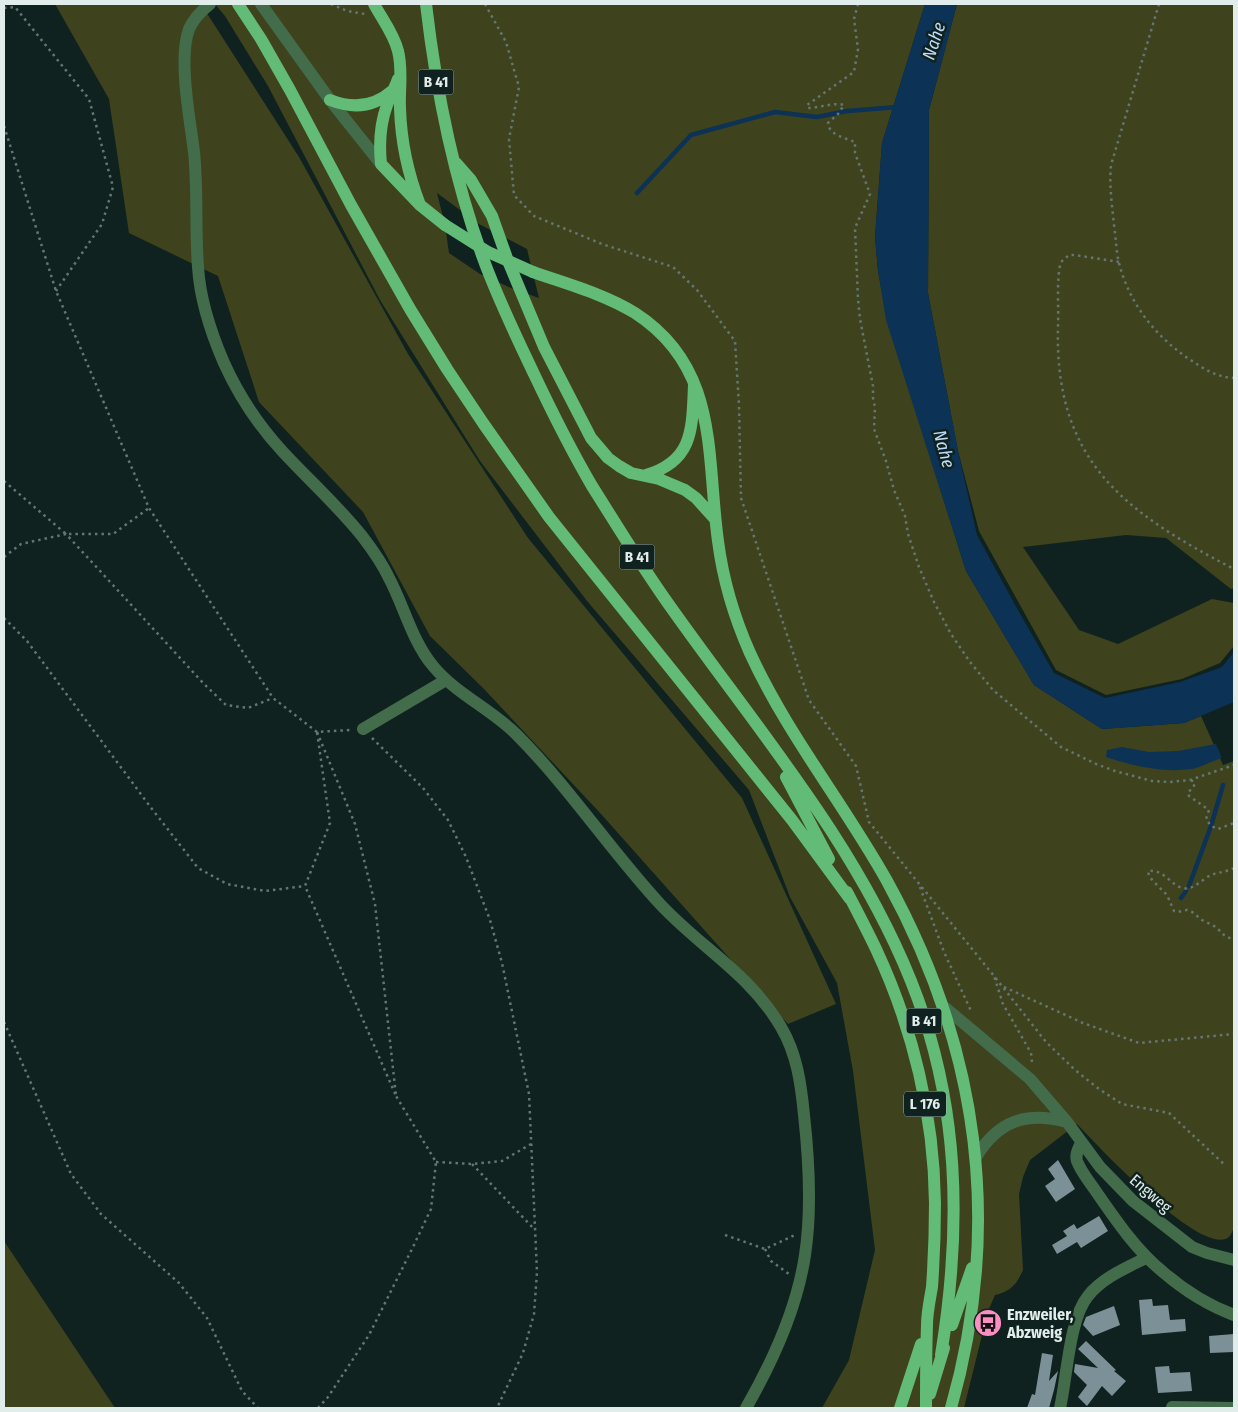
<svg xmlns="http://www.w3.org/2000/svg" width="1238" height="1412" viewBox="0 0 1238 1412" font-family="'Fira Sans Condensed',sans-serif">
<rect width="100%" height="100%" fill="#0f221f"/>
<path fill="#3e431d" fill-rule="evenodd" d="M55,4H201L299,157L408,354L528,538L742,798L836,1004L788,1024L601,814L484,689L430,636L363,512L259,402L218,276L129,233L109,99Z
M215,4H925L882,143L875,237L878,271L887,320L966,571L1034,685L1102,729L1184,723L1201,716L1223,765L1234,761V1228C1232,1232 1230,1238 1225,1239C1194,1249 1098,1146 1077,1124L1030,1160L1023,1177L1019,1194L1023,1270C1017,1284 1010,1292 995,1295L988,1311L964,1408H822L849,1360L875,1250L853,1071L837,983L790,897L749,790L587,601L480,461L380,300L268,86L225,16ZM437,193L479,224L527,249L539,298L511,288L480,274L449,253L445,225Z
M957,4H1234V588L1231,589L1166,538L1126,535L1023,547L1079,630L1118,644L1212,599L1234,603V646L1220,663L1182,679L1106,695L1056,670L979,531L958,451L928,293L929,110Z
M4,1241L115,1408H4Z"/>
<path fill="#0c3255" d="M925,4H957L929,110L928,293L958,451L977,535L1014,603L1054,673L1105,698L1180,682L1222,667L1234,652V702L1184,723L1102,729L1034,685L966,571L886,320L878,271L875,237L882,143Z
M1216,744L1222,758C1212,761 1202,767 1192,769C1163,773 1133,766 1106,757L1107,750L1122,747L1149,752L1178,751Z"/>
<g fill="none" stroke-linecap="round" stroke-linejoin="round">
<path stroke="#0c3255" stroke-width="4.5" d="M637,193L691,135L775,112L817,117L847,111L898,107
M1189,886L1211,826L1223,785
M1181,898L1186,891"/>
</g>
<path fill="#7c9197" d="M1058,1160L1075,1189L1056,1202L1045,1186L1055,1179L1048,1169Z
M1099,1216L1108,1231L1081,1248L1077,1242L1057,1254L1052,1245L1067,1236L1063,1231L1074,1224L1077,1229Z
M1152,1299L1153,1306L1168,1305L1170,1320L1185,1319L1186,1331L1142,1335L1139,1300Z
M1114,1306L1120,1325L1093,1336L1083,1325L1086,1317Z
M1234,1334V1352L1210,1353L1209,1336Z
M1086,1341L1116,1370L1114,1371L1126,1381L1112,1396L1102,1386L1087,1406L1078,1397L1087,1385L1074,1372L1075,1364L1098,1368L1078,1349Z
M1042,1353L1053,1355L1049,1381L1058,1371L1054,1390L1049,1408H1027L1032,1394L1035,1395Z
M1169,1366L1170,1373L1190,1372L1192,1391L1158,1393L1155,1367Z"/>
<g fill="none" stroke-linecap="round" stroke-linejoin="round">
<path stroke="#657572" stroke-width="2.5" stroke-dasharray="2.5 4" stroke-linecap="butt" d="M331,4L347,11L365,14
M485,4L506,42L519,87L509,139L514,195L534,216L602,244L673,267L697,290L735,341L739,405L741,498L809,700L856,766L869,822L994,976
M858,4L854,19L858,49L854,72L807,105L808,108C820,108 833,102 844,105L838,114L828,123C829,135 845,138 855,142V153L870,194L855,228L858,299L860,319L873,386V398L875,407L874,429L886,461L894,490L905,516L908,534L919,567L934,602L951,634L970,662L993,690L1061,747L1096,764L1115,771L1152,781L1170,782L1190,780L1234,765
M1159,4L1111,165C1109,185 1112,205 1114,225C1116,238 1116,251 1119,263C1129,303 1155,336 1189,359C1204,369 1216,377 1234,378
M4,8L15,7L89,99L113,187L102,224L56,291
M4,126L56,291L149,508L273,698L317,732L350,730
M1119,262L1075,255H1069L1061,262C1056,278 1059,308 1058,326C1054,461 1124,512 1234,569
M4,481L66,534H113L149,508
M4,557L21,544L66,534L204,684L226,705L248,708L273,698
M4,618L27,641L152,809L198,868L227,884L265,891L305,886
M317,732L355,824L375,904L396,1096L305,886L330,823Z
M372,738L423,788L448,820L466,857L490,920L502,963L529,1094L537,1272L534,1314L523,1353L497,1408
M1191,780L1195,783L1193,788L1188,792L1189,796L1209,810L1206,819L1211,826L1218,829L1234,823
M1234,868C1227,872 1219,872 1211,875C1202,879 1193,891 1183,888C1171,886 1165,869 1148,871L1149,876L1153,881L1167,895L1174,911L1177,912L1187,910L1192,912L1202,920L1216,927L1225,936L1234,940
M920,887L944,952L971,1011
M1004,987L1083,1023L1139,1043L1234,1034
M4,1022L71,1174L101,1214L179,1283L207,1318L242,1391L258,1408
M1032,1062L1031,1053L1003,1004L994,976L1046,1042L1075,1070L1099,1089L1122,1104L1169,1113L1226,1166
M436,1162L472,1164L502,1161L531,1144
M472,1164L535,1230
M725,1235L765,1249L795,1235
M765,1249L771,1261L789,1274
M318,1408L328,1397L369,1335L413,1247L431,1209L436,1162L396,1096"/>
<path stroke="#436c4b" stroke-width="12" d="M210,4C201,11 194,18 189,29C178,59 190,119 194,152C198,190 195,229 198,267C200,300 211,333 224,363C238,394 259,426 283,452C309,480 338,506 362,536C372,549 382,563 389,578C404,606 412,641 433,666C456,694 491,709 516,734C569,787 610,850 660,904C701,948 750,974 781,1027C797,1054 801,1084 804,1115C809,1160 812,1210 805,1255C797,1309 773,1361 746,1408
M261,4L330,100L381,164
M363,729L446,680
M942,1005L1030,1079L1067,1122L1100,1167L1133,1201L1192,1247L1207,1253L1234,1260
M1081,1143C1078,1149 1075,1155 1077,1161C1081,1172 1089,1181 1095,1190C1115,1219 1136,1250 1163,1272C1185,1291 1207,1305 1234,1315
M976,1157C998,1121 1026,1111 1067,1122
M1172,1407L1234,1408
M1060,1408C1067,1378 1069,1319 1088,1296C1102,1278 1126,1268 1146,1258"/>
<path stroke="#62bb77" stroke-width="12" d="M238,4L261,39L290,90L351,205L410,309L447,369L483,423L549,517L792,820L850,899
M374,4C382,19 394,34 398,51C403,70 399,90 400,108C401,142 408,174 420,205
M426,4C436,90 453,176 483,258C497,297 516,336 534,374C552,412 571,450 592,486C616,524 639,562 665,599C751,722 854,839 911,981C960,1103 962,1226 941,1355
M398,79C395,88 390,96 387,105C380,124 379,144 381,164L420,205L445,225
M330,100C353,109 374,107 392,91
M456,163L471,180L492,216L508,261L544,347L591,438L608,458L619,466L631,473L659,479L685,490L696,498L715,519
M533,272C567,284 604,294 635,313C720,368 706,455 718,541C723,580 734,617 750,653C787,734 844,804 887,881C979,1048 1003,1225 951,1408
M646,475C694,461 692,428 694,385
M786,777L829,859
M847,892C857,911 867,930 876,949C913,1028 934,1116 935,1203C935,1231 934,1259 932,1287C930,1299 927,1312 927,1325C926,1352 926,1380 926,1408
M952,1325L972,1268
M930,1394L944,1348
M900,1408L921,1344"/>
<path stroke="#62bb77" stroke-width="12" d="M445,225L488,252L533,272"/>
</g>
<defs>
<symbol id="bus-disc" viewBox="-11 -11 22 22"><circle r="9.5" fill="#fc8fc2" stroke="#0f221f"/><path d="M-5-6H5V4H4V6H2V4H-2V6H-4V4H-5ZM-3.5-4V0h7V-4ZM-3.5 1.2v1.5H-2V1.2ZM2 1.2v1.5H3.5V1.2Z" fill="#111"/></symbol>
</defs>
<g fill-rule="evenodd">
<use href="#bus-disc" x="972" y="1307" width="32" height="32"/>
</g>
<g text-anchor="middle" stroke-width="5" stroke-linejoin="round" paint-order="stroke">
<g fill="#0f221f" stroke="#a2b0ad" stroke-width="1">
<rect x="418.5" y="69.5" width="35" height="25" rx="4"/>
<rect x="619.5" y="544.5" width="35" height="25" rx="4"/>
<rect x="906.5" y="1008.5" width="35" height="25" rx="4"/>
<rect x="904" y="1091.5" width="42" height="25" rx="4"/>
</g>
<g font-size="15" font-weight="bold" fill="#e1edea">
<text x="436" y="87">B 41</text>
<text x="637" y="562">B 41</text>
<text x="924" y="1026">B 41</text>
<text x="925" y="1109">L 176</text>
</g>
<g font-size="16" fill="#e1edea" stroke="#0f221f">
<text transform="translate(1151 1193) rotate(41)" y="6">Engweg</text>
</g>
<g font-size="16" font-weight="bold" fill="#e1edea" stroke="#0f221f" text-anchor="start">
<text x="1007" y="1320">Enzweiler,<tspan x="1007" dy="18">Abzweig</tspan></text>
</g>
<g font-size="18" font-style="italic" fill="#c0dbf8" stroke="#0f221f">
<text transform="translate(934 41) rotate(-72)" y="6">Nahe</text>
<text transform="translate(944 449) rotate(75)" y="6">Nahe</text>
</g>
</g>
<rect width="1238" height="1412" fill="none" stroke="#e1edea" stroke-width="10"/>
</svg>
